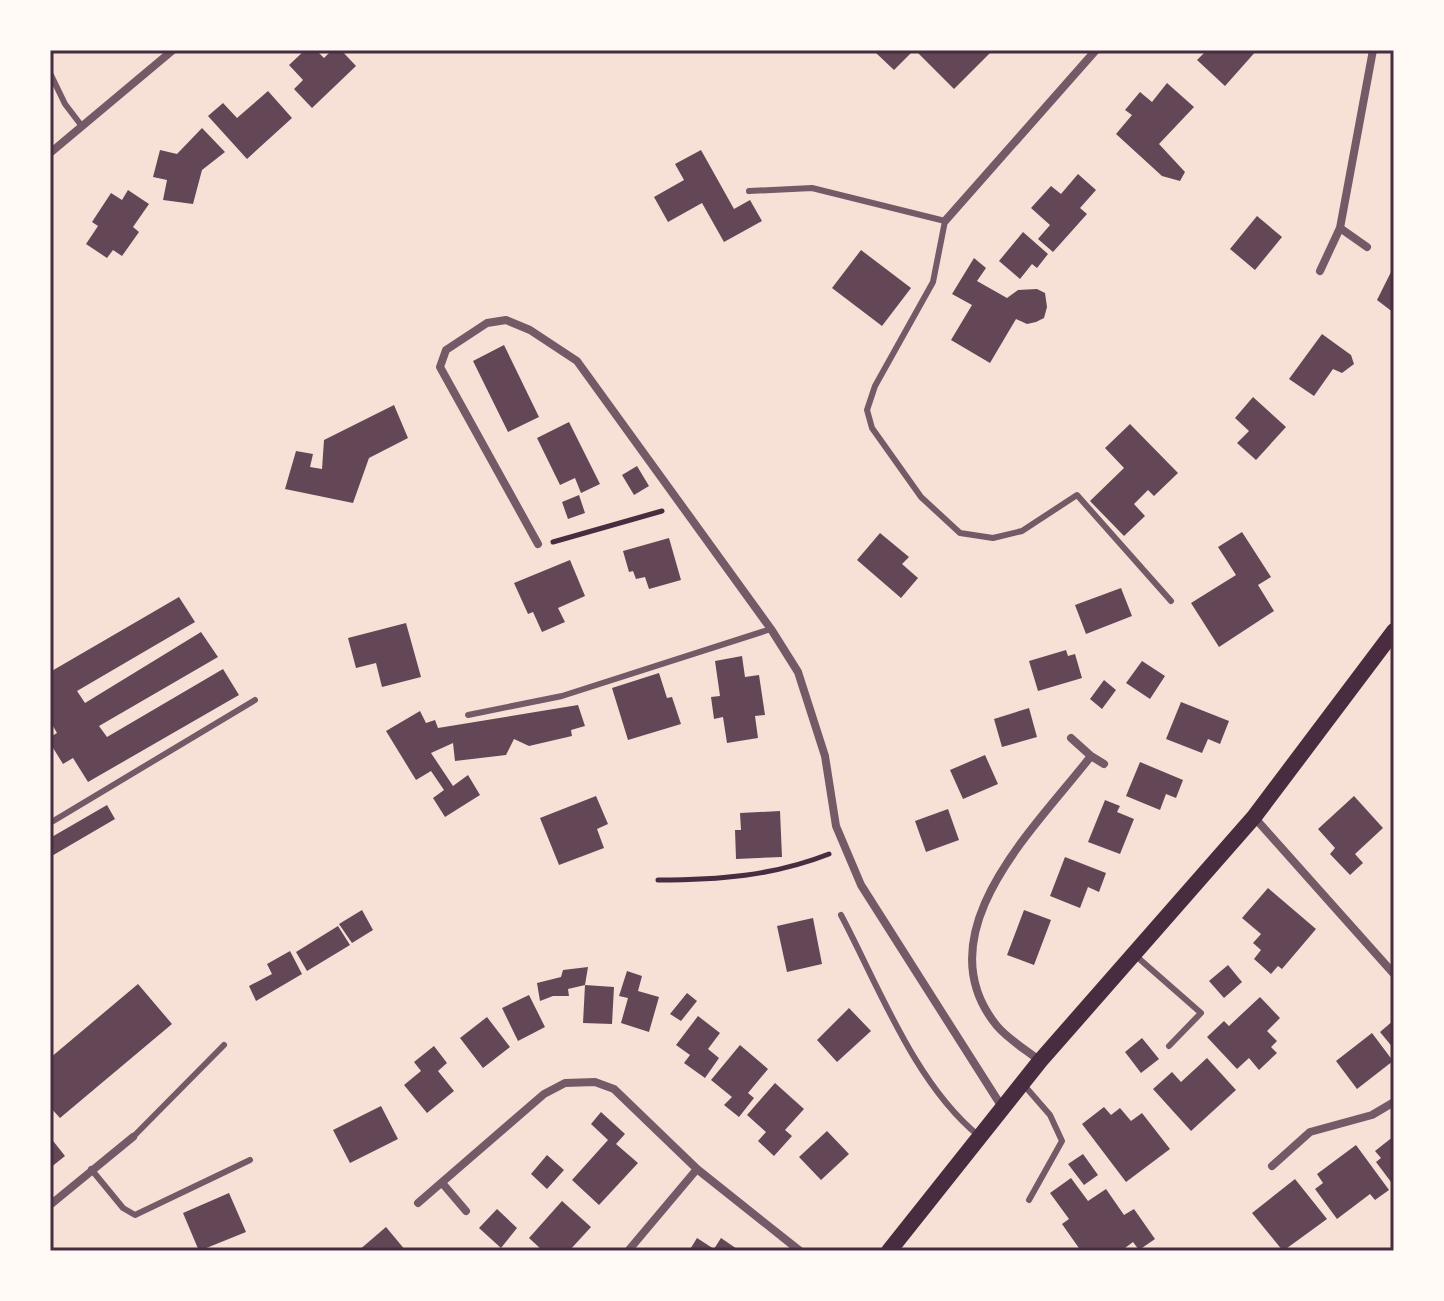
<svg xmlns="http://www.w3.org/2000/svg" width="1444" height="1301" viewBox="0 0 1444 1301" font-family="Montserrat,sans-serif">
<rect width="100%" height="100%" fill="#f7e1d7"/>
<path fill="#644757" d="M305,50H316L324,58L332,50H341L356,66L312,108L294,89L303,80L289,65Z
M878,50H914L894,70L876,53Z
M915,50H993L954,89Z
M1207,50H1257L1225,86L1197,60Z
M1167,83L1194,107L1159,144L1185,172L1180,181L1162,176L1116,134L1132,115L1125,110L1140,92L1152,102Z
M268,91L292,118L247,159L208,116L223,103L237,118Z
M202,128L225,152L202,170L193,204L163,200L167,180L153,177L160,150L177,154Z
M701,150L734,209L750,200L762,221L724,242L702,203L668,222L654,197L684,180L675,164Z
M1078,174L1096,190L1080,208L1087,214L1053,252L1038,239L1050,225L1031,208L1051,186L1061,194Z
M128,190L149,204L133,227L139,232L122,256L113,250L107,258L86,244L98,226L92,222L111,193L122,200Z
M1257,216L1282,237L1255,270L1230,249Z
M1023,232L1048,254L1037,268L1032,264L1020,279L999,261Z
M861,250L911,288L882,326L832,288Z
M974,258L986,268L977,281L1007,298L1018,290L1037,289L1045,293L1047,307L1044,318L1036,322L1027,324L1016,319L990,363L951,340L972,305L952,294Z
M1394,266V313L1377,300Z
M1322,334L1351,355L1354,364L1342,373L1333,369L1314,396L1289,379Z
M504,345L539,417L508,432L473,361Z
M1253,397L1286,427L1256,460L1237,443L1249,431L1235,418Z
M394,405L408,438L369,458L353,503L285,489L296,451L313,454L310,467L322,469L324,440Z
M569,422L600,484L581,493L575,478L560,485L537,438Z
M1130,424L1178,473L1154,496L1148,490L1134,504L1145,516L1124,536L1090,501L1124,468L1105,448Z
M637,466L649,486L634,495L622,475Z
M579,495L585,513L568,519L562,502Z
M1242,532L1271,577L1258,585L1274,611L1219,647L1191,603L1236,575L1218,547Z
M880,533L909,557L902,564L918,578L901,598L857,560Z
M669,538L681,580L649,589L645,577L636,579L633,571L629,572L623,551Z
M570,560L585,596L558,608L565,622L542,632L533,612L528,614L514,583Z
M1121,588L1132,616L1086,634L1075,605Z
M179,597L195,622L77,691L85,703L201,632L218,657L99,726L107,737L223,669L239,695L88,782L73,758L63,764L50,743V737L57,733L50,721V672Z
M406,623L421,677L382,687L376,663L356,668L348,638Z
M1066,650L1068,656L1075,654L1082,678L1038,691L1029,661Z
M742,656L745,677L759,675L765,715L755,716L758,738L727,743L723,717L714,719L711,697L720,696L715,661Z
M1142,661L1165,676L1150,699L1126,683Z
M659,673L667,698L672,697L681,724L628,740L612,688Z
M1104,680L1116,690L1102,709L1090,699Z
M1181,702L1229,721L1220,744L1208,739L1202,753L1166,739Z
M578,705L585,726L571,730L572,736L529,746L514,739L506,755L455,761L453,743L431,753L453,786L468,775L480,795L445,817L433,798L444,790L431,771L416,780L386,731L420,711L426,723L435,720L438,728Z
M1029,708L1037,737L1002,747L994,719Z
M985,755L998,784L963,799L950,770Z
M1140,762L1183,780L1176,798L1166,794L1160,810L1126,796Z
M596,796L608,824L597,829L604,848L559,865L540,818Z
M1354,796L1383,828L1355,854L1363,863L1350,875L1330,854L1335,848L1318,829Z
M1105,800L1120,806L1117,812L1134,819L1120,854L1088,842Z
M107,805L115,819L50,857V838Z
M948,809L959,840L926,852L915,821Z
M780,811L782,857L736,859L735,830H741L740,813Z
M1065,857L1106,873L1099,892L1088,887L1080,908L1050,896Z
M1268,888L1316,929L1282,969L1278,966L1271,974L1254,959L1261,950L1253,943L1261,934L1242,918Z
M362,910L373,930L352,943L339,924Z
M1024,910L1051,920L1034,965L1007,955Z
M813,918L822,964L787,972L777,926Z
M338,926L350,945L307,971L296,952Z
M290,951L302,974L256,1001L249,986L272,974L267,964Z
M1228,965L1242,982L1224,998L1209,981Z
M588,967L585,985L568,989L569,996H553L540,1001L537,983L561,977L563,970Z
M627,971L642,976L638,991L659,997L649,1032L621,1023L628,998L619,996Z
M138,984L172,1024L60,1118L50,1107V1058Z
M585,985L614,987L612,1024L583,1023Z
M687,993L697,1001L681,1021L670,1014Z
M529,995L545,1027L518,1041L502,1008Z
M1260,997L1280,1018L1267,1031L1277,1041L1271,1047L1277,1053L1259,1070L1249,1058L1237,1069L1207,1037L1224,1021L1229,1026Z
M849,1008L871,1031L837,1062L817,1040Z
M698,1016L720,1033L708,1049L719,1058L705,1078L684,1063L690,1055L676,1045Z
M487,1017L510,1047L483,1068L460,1038Z
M1394,1020V1049L1380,1032Z
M1372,1033L1393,1061L1357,1089L1336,1061Z
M1142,1038L1159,1059L1141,1073L1125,1052Z
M740,1045L768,1069L748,1093L754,1098L739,1117L724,1105L732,1097L711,1080Z
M434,1046L447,1063L438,1071L454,1091L427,1113L404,1085L421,1071L414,1062Z
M1207,1058L1236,1090L1191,1131L1153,1089L1172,1072L1181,1082Z
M775,1083L804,1109L785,1130L792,1136L774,1156L758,1141L766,1132L747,1115Z
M381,1106L398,1139L350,1163L333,1130Z
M1104,1107L1111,1115L1120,1108L1131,1121L1142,1113L1170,1149L1126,1182L1082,1124Z
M601,1112L625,1134L616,1144L638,1163L599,1205L572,1180L608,1140L591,1124Z
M827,1131L849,1154L821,1180L799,1157Z
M1394,1136V1186L1376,1162L1381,1158L1375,1151Z
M50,1137L65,1156L50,1168Z
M1356,1145L1389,1190L1375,1200L1370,1194L1337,1219L1315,1189L1323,1183L1317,1174Z
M1083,1154L1098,1175L1084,1185L1068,1164Z
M547,1155L564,1170L547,1189L531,1174Z
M1071,1178L1088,1201L1106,1189L1124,1215L1134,1209L1155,1239L1139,1250L1133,1242L1121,1251H1081L1062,1224L1069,1219L1050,1193Z
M1295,1179L1327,1219L1283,1251L1252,1213Z
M229,1193L246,1232L199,1251L183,1213Z
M562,1201L591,1227L569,1251H543L529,1238Z
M497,1209L517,1228L501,1248L479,1228Z
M386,1227L406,1251H358Z
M697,1238L714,1249L721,1238L740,1251H689Z"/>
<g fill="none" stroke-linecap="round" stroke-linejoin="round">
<path stroke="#4a2c40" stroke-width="5" d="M553,542L662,511
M658,880C718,880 773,876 829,854"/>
<path stroke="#755966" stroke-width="6" d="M50,73L65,104L81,125
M749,191L812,188L945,221L933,282L875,386L867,410L872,428L921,497L960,533L993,538L1022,531L1077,495L1171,601
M468,715L562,696L771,629
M50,823L255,700
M841,915C879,987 915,1084 979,1136
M1136,956L1201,1013L1169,1046
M1023,1084L1050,1115L1062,1141L1029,1200
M133,1137L224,1045
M91,1169L123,1208L135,1215L250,1160"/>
<path stroke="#755966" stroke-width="8" d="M50,153L173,50
M945,221L1096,50
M1340,228L1367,247
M1320,271L1340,228L1373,50
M538,544L440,367L446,350L487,323L506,320L530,330L577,361L771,629L798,672L825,756L836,826L861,885L1002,1107
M1091,756L1104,764
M1254,817L1394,974
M1040,1061C1026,1050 1008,1039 997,1026C921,933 1037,826 1091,756L1071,738
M1272,1166L1310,1132L1372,1115L1394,1102
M443,1184L466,1211
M418,1203L544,1094L565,1083L595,1082L614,1089L697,1169L800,1251
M50,1205L133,1137
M628,1251L697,1169"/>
<path stroke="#4a2c40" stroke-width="16" d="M889,1251L1040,1061L1254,817L1394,631"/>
</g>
<rect width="1444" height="1301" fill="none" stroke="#fffaf5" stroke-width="104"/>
<rect x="52" y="52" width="1340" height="1197" fill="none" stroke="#4a2c40" stroke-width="3"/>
</svg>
